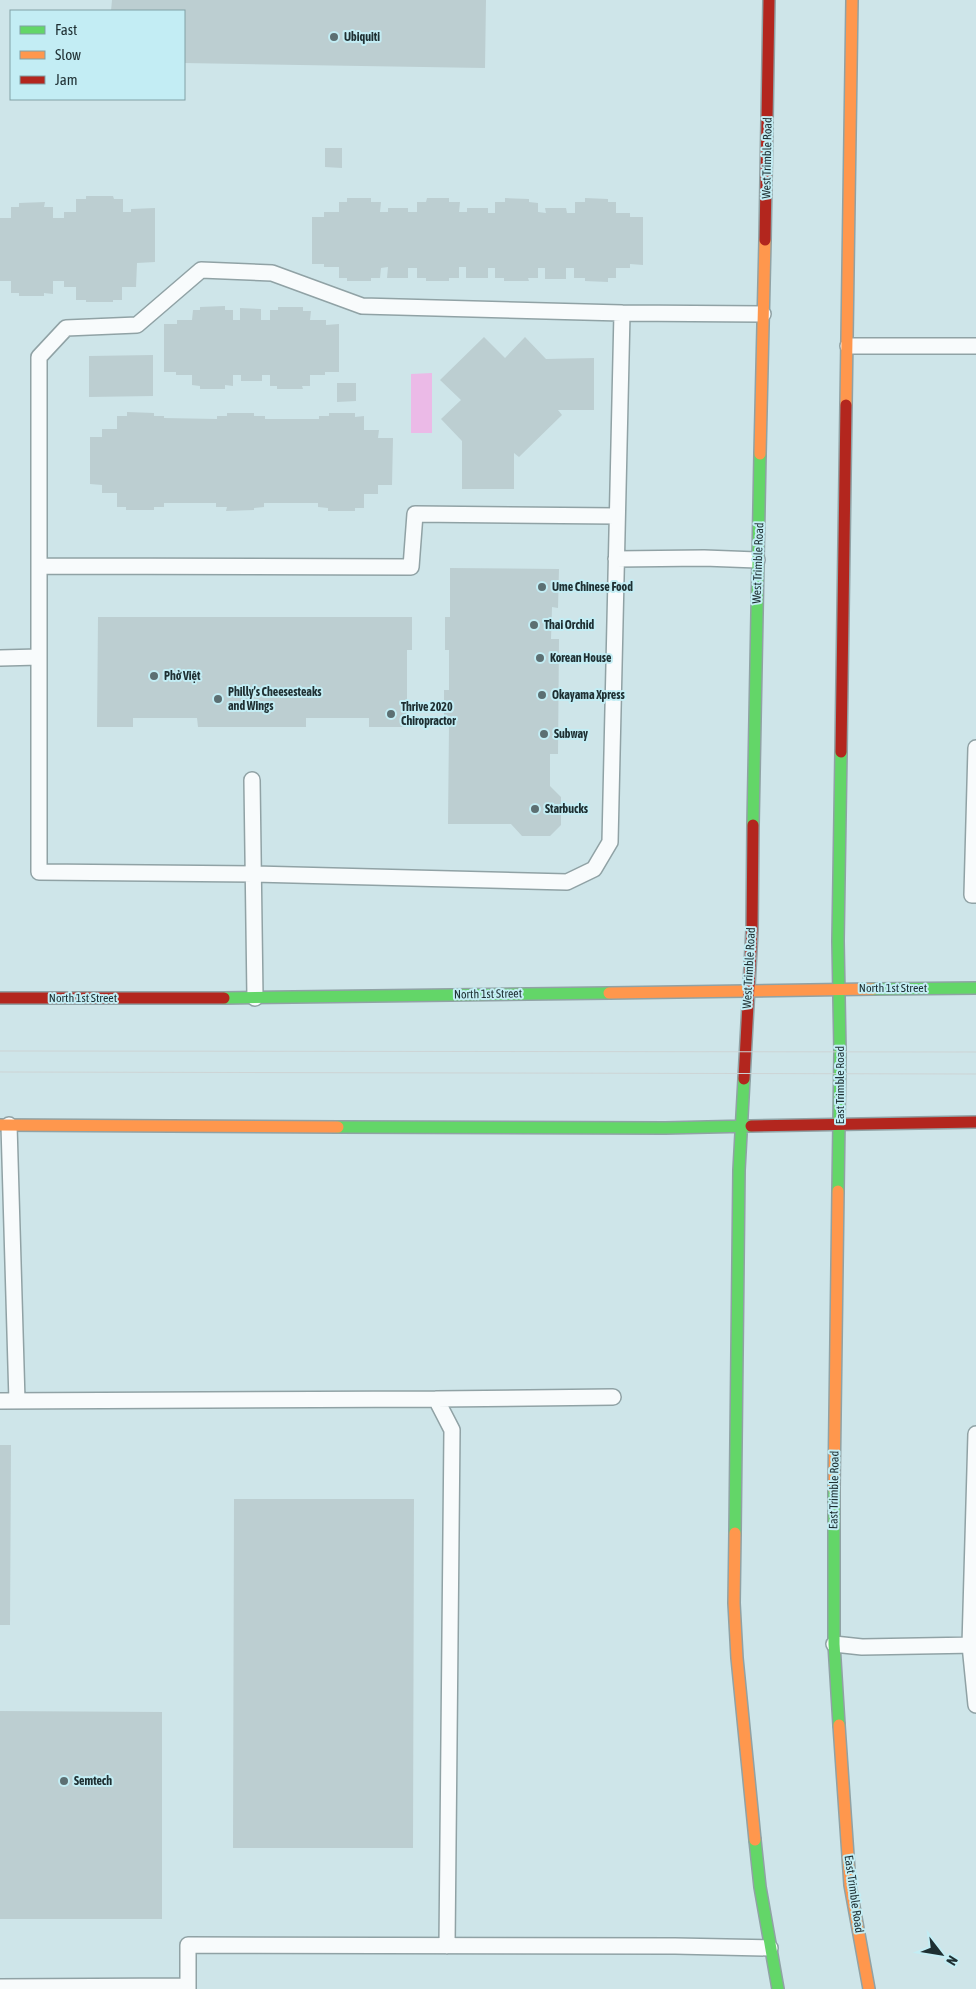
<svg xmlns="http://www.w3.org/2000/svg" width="976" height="1989" viewBox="0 0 976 1989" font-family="'Asap Condensed',sans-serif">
<rect width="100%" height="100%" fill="#cee5e9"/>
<path fill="#ebbae7" d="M432,373V433H411V374Z"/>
<path fill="#bcced1" d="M112,0H486L485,68L184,63V11H111Z
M325,148H342V168L325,167Z
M86,196H113L114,199H123V212H131V209L155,208V262L137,263L136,287H122V300H113V302H86V300H76V287H64V281H53V294L44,293V296H19V293H11V281H0V218H11V207H19V203L45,202L44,207H53V218H64V212H76V199H86Z
M347,198H371V202H381L380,212H388V208H408V212H417V202H426L427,198H449V202H460L459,212H467V208H488V213H495V202H505V198L529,199V202L538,203V212L546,213L545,208H566L567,213H575V202H585V198L608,199V202H616V213H630V217H643V265L630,264V268H616V278H608V282L585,281V278H574V268H566V279H545V268H538V278H528L529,281H504V278H495V268H488V278H466V267H459V278H449V281H426V278H417V268H408V278H387L388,267L381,268L380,278H371V281H347V278H339V267H324V264H312V217H324V212H339V202H347Z
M225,306V310H233V320H240V308L261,309V320H270V310H278V307H303V311H311L310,320H326V325L339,324V372H325V375H310V386H302L303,389H277V386H270V375H262V381H241V375H233V386L225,385V389H200V386L192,385V375H176V372H164V324H177V320H192L193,310H200V307Z
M484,337L505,358L525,337L546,359L594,358V410H558L562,415L519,457L514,453V489H462V441L441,419L461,400L440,380Z
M153,355V396L89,397V356Z
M337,383H356V401L337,402Z
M127,412L154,413V416H164V418L217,419V416H227V413H254V416H265V419H319V416H329V413H355V417L364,416V430H379L378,438H393L392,485H378V494H364V508H355V511H328V508L318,507V503H264V507L254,508V510L226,511L227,507H216V503H164V507H154V510H126V507H117V493H102V485L90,484V437H102V429H117V416H127Z
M450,568L559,569L558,608L552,607L551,639H559L558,754H550V786L561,797V825L550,836H522L511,824H448L449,726H444V690H449V650H445V617H450Z
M98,617H412V650H407V727H369V718H306V727H198L197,718H133V727H97Z
M0,1445H11L10,1625H0Z
M234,1499H414L413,1848H233Z
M0,1711L162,1712V1919H0Z"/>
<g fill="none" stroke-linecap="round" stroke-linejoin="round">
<defs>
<path id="lane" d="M201,270L272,273L362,306L622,313L610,842L594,869L567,882L254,874L39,872V357L66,328L137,325Z
M622,313L763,314
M848,346H976
M616,559L704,558L757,560
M39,566L411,567L415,514L616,516
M0,658L39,657
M976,748L972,895H976
M252,780L255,998
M9,1125L17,1401
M436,1399L613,1397
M0,1401L436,1399L452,1430L447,1946
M976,1434L970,1645L976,1705
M834,1644L862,1647L976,1645
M0,1987L188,1986
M188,1989V1945L675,1946L770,1948"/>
<path id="fast" d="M753,825L760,454
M873,989L976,988
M224,998L609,993
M338,1127L665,1128L751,1126
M838,1191L840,1052L838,941L841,752
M834,1489V1644L839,1725
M735,1533L739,1170L744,1079
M755,1840L760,1887L778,1989"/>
<path id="slow" d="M846,405L852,0
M760,454L765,240
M609,993L873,989
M0,1125L338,1127
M834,1489L838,1191
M735,1533L734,1603L737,1658L755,1840
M839,1725L850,1885L869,1989"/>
<path id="jam" d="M765,240L769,0
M841,752L846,405
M0,998H224
M744,1079L752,930L753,825
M751,1126L976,1122"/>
</defs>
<use href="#lane" stroke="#90a2a5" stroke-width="18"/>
<use href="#fast" stroke="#90a2a5" stroke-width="14"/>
<use href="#slow" stroke="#90a2a5" stroke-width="14"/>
<use href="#jam" stroke="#90a2a5" stroke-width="14"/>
<use href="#lane" stroke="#f8fbfc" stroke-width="15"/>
<use href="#fast" stroke="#63d668" stroke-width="11"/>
<use href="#slow" stroke="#ff974d" stroke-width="11"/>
<use href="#jam" stroke="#b3261e" stroke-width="11"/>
<path stroke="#cdd4d5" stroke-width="1" d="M0,1051L976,1052
M0,1072L976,1074"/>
</g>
<g fill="#5c6f72" stroke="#c3edf4" stroke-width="2">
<circle cx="334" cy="37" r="5"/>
<circle cx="542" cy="587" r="5"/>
<circle cx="534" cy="625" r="5"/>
<circle cx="540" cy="658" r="5"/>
<circle cx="154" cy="676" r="5"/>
<circle cx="542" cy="695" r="5"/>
<circle cx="218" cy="699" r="5"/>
<circle cx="391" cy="714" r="5"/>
<circle cx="544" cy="734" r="5"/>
<circle cx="535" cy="809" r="5"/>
<circle cx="64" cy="1781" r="5"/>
</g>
<g text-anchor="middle" stroke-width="4" stroke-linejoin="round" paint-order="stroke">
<g font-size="12" font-weight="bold" fill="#1e2f32" stroke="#c3edf4" text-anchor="start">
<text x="344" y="41">Ubiquiti</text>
<text x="552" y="591">Ume Chinese Food</text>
<text x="544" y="629">Thai Orchid</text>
<text x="550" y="662">Korean House</text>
<text x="164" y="680">Phở Việt</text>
<text x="228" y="696">Philly’s Cheesesteaks<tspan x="228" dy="14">and Wings</tspan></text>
<text x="552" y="699">Okayama Xpress</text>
<text x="401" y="711">Thrive 2020<tspan x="401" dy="14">Chiropractor</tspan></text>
<text x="554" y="738">Subway</text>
<text x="545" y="813">Starbucks</text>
<text x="74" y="1785">Semtech</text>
</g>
<g font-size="12" fill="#1e2f32" stroke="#c3edf4">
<text transform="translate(767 158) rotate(-89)" y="4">West Trimble Road</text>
<text transform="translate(758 563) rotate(-88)" y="4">West Trimble Road</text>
<text transform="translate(749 968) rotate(-87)" y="4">West Trimble Road</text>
<text x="893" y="992">North 1st Street</text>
<text transform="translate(488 994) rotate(-1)" y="4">North 1st Street</text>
<text x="83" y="1002">North 1st Street</text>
<text transform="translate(840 1085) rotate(-90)" y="4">East Trimble Road</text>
<text transform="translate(834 1490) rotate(-89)" y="4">East Trimble Road</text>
<text transform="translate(854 1894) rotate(82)" y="4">East Trimble Road</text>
</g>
</g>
<rect x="10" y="10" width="175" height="90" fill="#c3edf4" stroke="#81a1a6"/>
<rect x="20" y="26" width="25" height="8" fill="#63d668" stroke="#81a1a6"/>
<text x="55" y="35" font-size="15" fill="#1e2f32">Fast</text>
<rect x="20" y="51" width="25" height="8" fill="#ff974d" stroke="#81a1a6"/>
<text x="55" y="60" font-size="15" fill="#1e2f32">Slow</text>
<rect x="20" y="76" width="25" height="8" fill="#b3261e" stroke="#81a1a6"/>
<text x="55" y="85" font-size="15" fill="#1e2f32">Jam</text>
<g transform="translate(941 1954) rotate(121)" stroke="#c3edf4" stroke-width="4" paint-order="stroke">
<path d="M0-4L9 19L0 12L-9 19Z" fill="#1e2f32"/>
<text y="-8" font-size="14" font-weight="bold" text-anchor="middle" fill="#1e2f32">N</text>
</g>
</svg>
